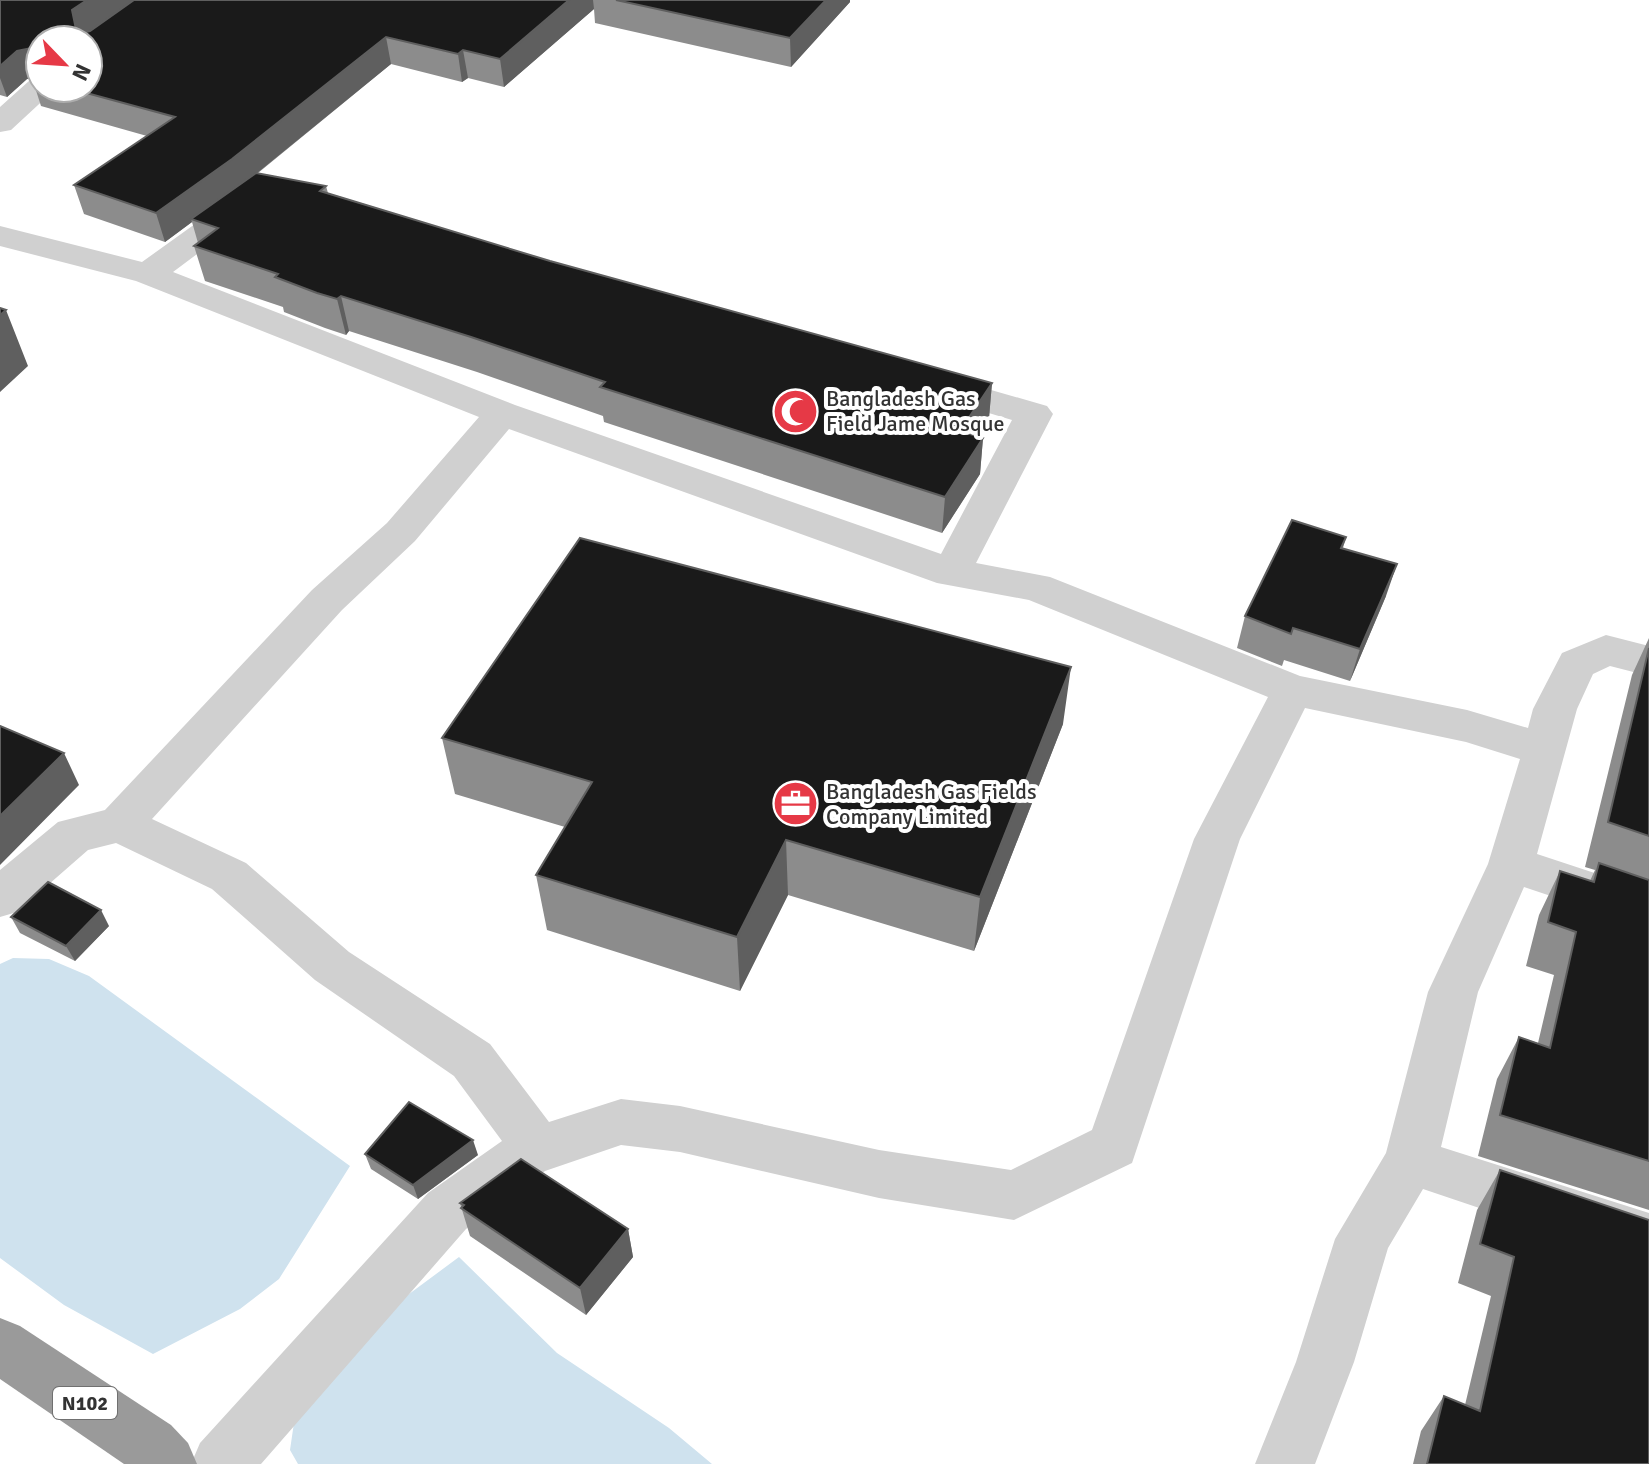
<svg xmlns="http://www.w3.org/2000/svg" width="1649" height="1464" viewBox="0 0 1649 1464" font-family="Signika,sans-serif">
<rect width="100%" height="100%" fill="#fff"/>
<path fill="#cfe2ee" d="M13,958L49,959L89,976L350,1166L279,1279L240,1309L153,1354L64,1305L0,1258V964Z
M459,1257L557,1353L669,1428L712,1464H298L290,1450L296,1409L374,1320Z"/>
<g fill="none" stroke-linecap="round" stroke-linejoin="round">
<path fill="#d0d0d0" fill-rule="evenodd" d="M40,78V88H54L51,93L11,130L0,132V107L29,81Z
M245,193L256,196L261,203L256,210L173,272L515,405L941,554L1012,420L919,392L914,384L919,376L932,373L1047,406L1053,414L976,563L1050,577L1300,676L1467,710L1528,728L1533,709L1562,653L1606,635L1649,646V676L1610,666L1593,674L1577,709L1537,854L1649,891V929L1524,887L1478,992L1441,1147L1649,1213V1265L1423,1189L1388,1248L1354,1362L1315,1464H1255L1296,1362L1335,1239L1386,1153L1428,992L1488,864L1520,759L1466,742L1305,708L1240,839L1132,1163L1014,1220L879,1198L680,1152L621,1145L545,1171L466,1229L261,1464H191L200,1443L428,1193L502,1141L454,1076L315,980L212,889L116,843L88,850L17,912L0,917V870L58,822L105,810L312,590L387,523L479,417L136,281L0,246V226L142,262L234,196ZM509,429L937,583L1029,600L1268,697L1194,839L1092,1130L1011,1170L879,1150L680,1106L621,1099L549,1122L490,1044L349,952L246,863L152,819L342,610L415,541Z"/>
<path fill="#9a9a9a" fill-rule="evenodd" d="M0,1318L20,1326L171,1425L188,1443L197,1464H124L0,1379Z"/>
</g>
<path fill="#8c8c8c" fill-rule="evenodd" d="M0,0H850V2L791,67L595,23L594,9L504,87L468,78L462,82L391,64L258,173L326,186L328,193L550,261L992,383L989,418L977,436L983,438L980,474L942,533L604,422L603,416L477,372L349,331L346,335L325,328L284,312L283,307L205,281L194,246L198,243L192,222L165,242L84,214L74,185L147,136L41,106L32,78L27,79L7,97L0,95ZM40,40L88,88H40Z
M1346,537L1343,548L1386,596L1350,681L1284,660L1282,666L1237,648L1245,616Z
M1649,638V1210L1478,1156L1497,1079L1519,1037L1538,1043L1554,975L1526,966L1539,915L1560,871L1590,881L1595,870L1585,867L1632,675Z
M1063,724L974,951L788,895L740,991L547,930L536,875L565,827L455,794L442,738Z
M11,917L109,926L75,961L20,933Z
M365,1154L478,1155L418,1199L371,1169Z
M1500,1170L1649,1464H1413L1421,1431L1444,1396L1465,1405L1491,1296L1458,1283L1477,1210Z
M460,1203L628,1229L633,1257L586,1315L470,1236Z"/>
<path fill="#5f5f5f" d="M87,0H136L79,40L72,10Z
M569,0H593L594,9L504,87L500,59Z
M826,0H850V2L791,67L790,38Z
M386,37L391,64L240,187L191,219L192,222L165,242L156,213Z
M32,48L33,57L40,76L27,79L7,97L0,78V66L17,51Z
M463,50L468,78L462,82L458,54Z
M341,296L349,331L346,335L337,299Z
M6,310L28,366L0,392V315Z
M992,383L989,418L957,467L960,431Z
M983,438L980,474L942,533L945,497Z
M1397,564L1386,596L1350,681L1360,649Z
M1071,667L1063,724L974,951L980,897Z
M64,753L79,785L0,865V816Z
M786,840L788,895L740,991L737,937Z
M101,910L109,926L75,961L66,946Z
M473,1140L478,1155L418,1199L413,1185Z
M628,1229L633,1257L586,1315L580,1288Z"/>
<path fill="#1a1a1a" stroke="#5f5f5f" stroke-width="2" d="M0,0H87L72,10L77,34L90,31L134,0H569L500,59L463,50L458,54L386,37L232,159L156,213L74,185L175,117L68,88H88V40H40V58L33,57L32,48L17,51L0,66Z
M616,0H826L790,38Z
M40,68V80L31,78Z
M256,173L326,186L320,191L550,261L992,383L960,431L983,438L945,497L600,387L605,382L471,337L341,296L337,299L317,293L275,277L278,274L194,246L218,228L191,219Z
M0,308L6,310L0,315Z
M1292,520L1346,537L1341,548L1397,564L1360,649L1293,628L1291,634L1245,616Z
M580,538L1071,667L980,897L786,840L737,937L536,875L592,782L442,738Z
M1649,648V836L1608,822Z
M0,726L64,753L0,816Z
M1599,863L1649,880V1161L1500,1115L1519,1037L1550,1048L1576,932L1548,922L1560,871L1594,882Z
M48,882L101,910L66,946L11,917Z
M409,1102L473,1140L413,1185L365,1154Z
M521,1159L628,1229L580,1288L461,1208L464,1205L460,1203Z
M1500,1170L1649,1220V1464H1427L1444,1396L1480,1411L1514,1257L1480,1244Z"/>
<defs>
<symbol id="mosque-disc" viewBox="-11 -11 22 22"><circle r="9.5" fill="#e63946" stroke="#fff"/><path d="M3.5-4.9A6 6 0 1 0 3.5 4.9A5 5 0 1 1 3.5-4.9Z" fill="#fff"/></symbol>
<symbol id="office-disc" viewBox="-11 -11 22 22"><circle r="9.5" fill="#e63946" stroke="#fff"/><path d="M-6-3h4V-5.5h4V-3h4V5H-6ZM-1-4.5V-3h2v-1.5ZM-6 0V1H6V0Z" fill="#fff"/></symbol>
</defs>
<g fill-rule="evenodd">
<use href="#mosque-disc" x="770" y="386" width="51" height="51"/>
<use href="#office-disc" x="770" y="778" width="51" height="51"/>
</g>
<g text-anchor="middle" stroke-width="8" stroke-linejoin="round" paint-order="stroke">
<rect fill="#fff" stroke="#707070" stroke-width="2" x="53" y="1387" width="64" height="32" rx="6"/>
<g font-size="20" font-weight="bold" fill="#333">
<text x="85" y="1410">N102</text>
</g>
<g font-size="22" fill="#333" stroke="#fff" text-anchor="start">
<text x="826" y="406">Bangladesh Gas<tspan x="826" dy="25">Field Jame Mosque</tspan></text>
<text x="826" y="799">Bangladesh Gas Fields<tspan x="826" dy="25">Company Limited</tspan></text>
</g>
</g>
<g transform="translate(64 64) rotate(115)"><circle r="38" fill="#ffffff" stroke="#adadad" stroke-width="2"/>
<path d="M0-6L14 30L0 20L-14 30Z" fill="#e63946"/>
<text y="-12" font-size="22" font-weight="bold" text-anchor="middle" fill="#333333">N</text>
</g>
</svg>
